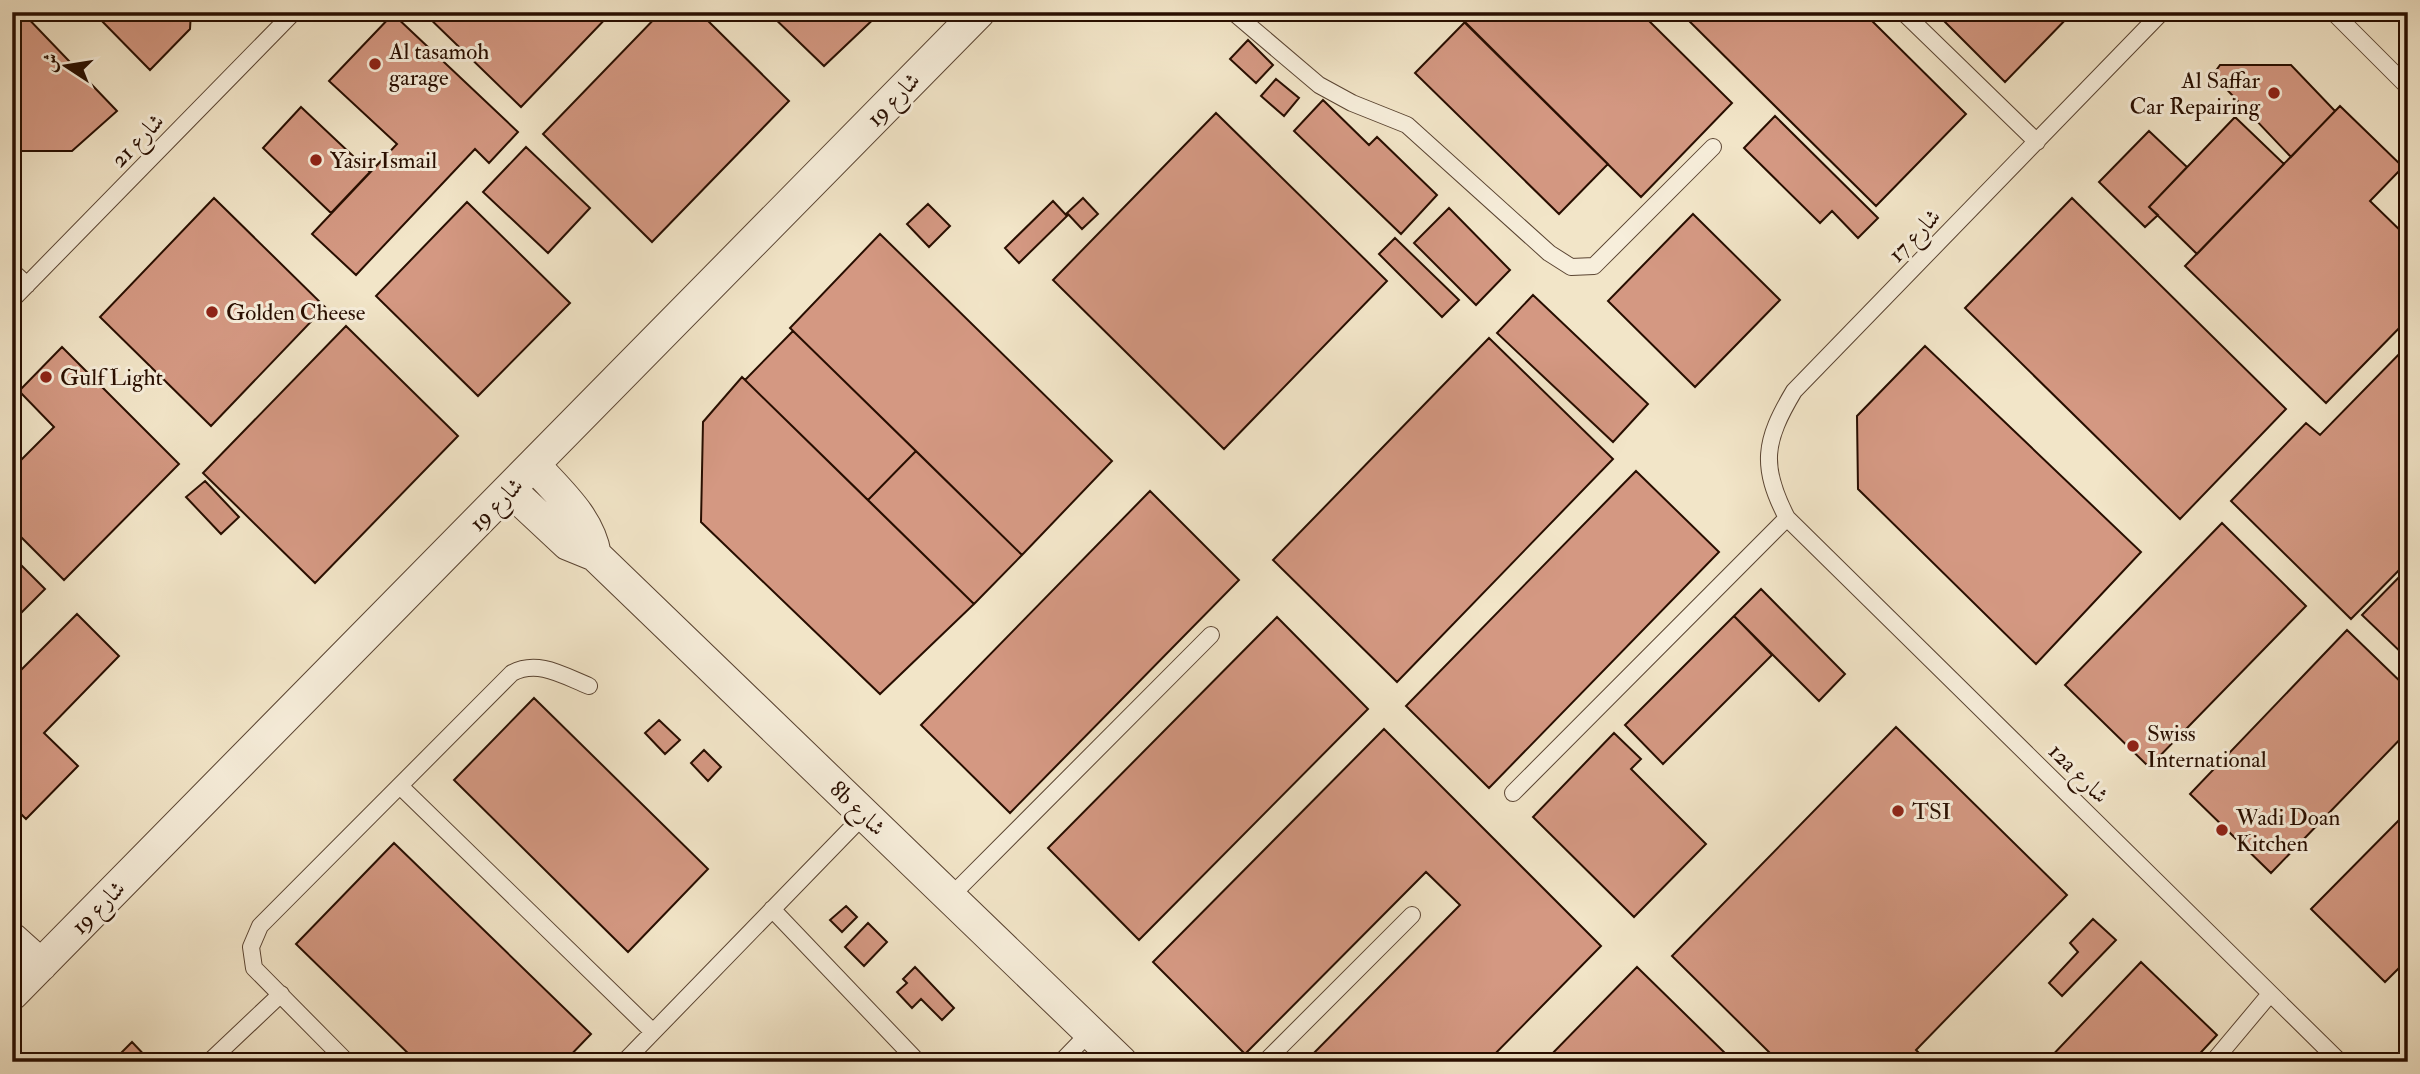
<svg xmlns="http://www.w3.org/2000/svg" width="2420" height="1074" viewBox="0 0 2420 1074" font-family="'IM FELL Double Pica',Amiri,serif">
<rect width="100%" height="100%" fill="#f2e5c8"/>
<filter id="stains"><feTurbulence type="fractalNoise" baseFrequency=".00286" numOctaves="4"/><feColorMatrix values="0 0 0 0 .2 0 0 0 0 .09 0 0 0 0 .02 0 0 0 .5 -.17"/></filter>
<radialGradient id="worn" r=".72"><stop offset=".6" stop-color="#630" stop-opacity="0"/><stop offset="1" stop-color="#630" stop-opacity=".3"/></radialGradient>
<path fill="#d49882" stroke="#280e00" stroke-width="2" d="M12,12H22L117,111L72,151H12Z
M93,12H191L190,29L150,70Z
M423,12H612L521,107Z
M661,12H699L789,101L652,242L543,134Z
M768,12H881L824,66Z
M1454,12H1640L1732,103L1641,197Z
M1680,12H1863L1966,114L1876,206Z
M1935,12H2073L2005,82Z
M393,14L518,132L489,163L475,149L356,275L312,234L397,144L329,81Z
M1465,22L1608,164L1559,214L1415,73Z
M1248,40L1273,65L1256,83L1230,59Z
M2220,65H2291L2335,111L2291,157L2213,75Z
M1276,79L1299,98L1284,116L1261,96Z
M1323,100L1369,145L1377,137L1437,195L1401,234L1294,131Z
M2340,106L2403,167L2370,201L2408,238V319L2326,403L2185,266Z
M301,107L370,172L331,213L263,148Z
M1216,113L1387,281L1224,449L1053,280Z
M1775,116L1878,218L1858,238L1832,211L1820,223L1744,148Z
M2235,117L2284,164L2197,254L2149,207Z
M2149,131L2187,167L2149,207L2158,215L2145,227L2099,182Z
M526,147L590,208L548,253L483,192Z
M214,198L325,307L211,426L100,317Z
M1083,198L1098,214L1082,229L1067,213Z
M2072,198L2286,409L2180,519L1965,308Z
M1053,201L1067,216L1019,263L1005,248Z
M467,202L570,303L478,396L376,296Z
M928,204L950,226L929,247L907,224Z
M1449,208L1510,270L1476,305L1414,243Z
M1693,214L1780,300L1695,387L1608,301Z
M880,234L1112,461L1022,555L790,328Z
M1395,238L1459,300L1442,317L1379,254Z
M1533,295L1648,404L1613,442L1497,333Z
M346,326L458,436L315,583L203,473Z
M793,331L916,451L868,500L745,380Z
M1489,338L1613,459L1397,682L1273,560Z
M2408,345V518L2403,523L2408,528V561L2351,619L2231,501L2306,423L2320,435Z
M1925,346L2141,552L2036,664L1858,489L1857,416Z
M62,347L179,464L64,580L12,528V450L21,460L54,427L19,391Z
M742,377L974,604L880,694L701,522L703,422Z
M916,451L1022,555L974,604L868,500Z
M1636,471L1719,552L1489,788L1406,706Z
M205,481L239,517L221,534L186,497Z
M1150,491L1239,580L1010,813L921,725Z
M2222,523L2306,606L2149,767L2065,685Z
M12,556L45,589L12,622Z
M2408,568V659L2362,615Z
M1761,589L1845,674L1819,701L1734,616Z
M77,614L119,656L44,733L78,766L26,819L12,805V679Z
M1734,616L1772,655L1663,764L1625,725Z
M1277,617L1368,709L1139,940L1048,848Z
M2347,630L2408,689V731L2271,873L2190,794Z
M534,698L708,869L628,952L454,780Z
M659,720L680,740L665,754L645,733Z
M1896,727L2067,895L1916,1050L1928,1062H1779L1672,956Z
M1384,729L1601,946L1487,1062H1305L1460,905L1426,872L1245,1054L1153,962Z
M1614,733L1641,759L1631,769L1706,844L1634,917L1533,817Z
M704,750L721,767L708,781L691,763Z
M2408,811V959L2385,982L2311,909Z
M394,843L591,1034L564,1062H417L296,944Z
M846,906L857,917L842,932L830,920Z
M2093,919L2116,940L2062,996L2049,983L2078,952L2070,943Z
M868,923L887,942L864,966L845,947Z
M2141,962L2217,1035L2192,1062H2046Z
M915,967L954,1008L942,1020L921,999L912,1008L897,992L907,983L903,979Z
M1637,967L1728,1056L1722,1062H1544Z
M132,1042L151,1062H112Z"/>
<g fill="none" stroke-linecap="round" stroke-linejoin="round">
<defs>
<path id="lane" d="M1233,12L1319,85L1352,103L1407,125L1549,253L1571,267L1594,266L1713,147
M1903,12L2037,142
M2162,12L1794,391C1764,441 1760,466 1787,518L2340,1062
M2333,12L2408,87
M12,271L27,285
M12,300L294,12
M400,786L653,1032
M1513,793L1787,518
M950,897L1211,635
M772,909L918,1062
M209,1062L281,994
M347,1062L254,968L251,947L260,926L512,673C538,659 564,676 589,686
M624,1062L864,815
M1061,1062L1090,1032
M1265,1062L1412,915
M2213,1062L2270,994"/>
<path id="street" d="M534,465C558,492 589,518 595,555
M510,490L568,544L595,555L1121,1062
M12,939L41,965
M12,994L979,12"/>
</defs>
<use href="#lane" stroke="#5a4432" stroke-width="18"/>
<use href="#street" stroke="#5a4432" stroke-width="34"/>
<use href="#lane" stroke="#f7eedb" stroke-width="16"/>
<use href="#street" stroke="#f7eedb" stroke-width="32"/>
</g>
<g fill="#8f2418" stroke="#f7eedb" stroke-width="2.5">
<circle cx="375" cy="64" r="7"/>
<circle cx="2274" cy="93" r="7"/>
<circle cx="316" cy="160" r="7"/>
<circle cx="212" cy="312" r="7"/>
<circle cx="46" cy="377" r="7"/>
<circle cx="2133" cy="746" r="7"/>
<circle cx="1898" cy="811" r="7"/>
<circle cx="2222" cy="830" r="7"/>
</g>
<g text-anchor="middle" stroke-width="6" stroke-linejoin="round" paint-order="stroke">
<g font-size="23" fill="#280e00" stroke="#f7eedb" text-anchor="start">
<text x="389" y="59">Al tasamoh<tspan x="389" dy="26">garage</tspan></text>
<text x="2260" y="88" text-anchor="end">Al Saffar<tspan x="2260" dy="26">Car Repairing</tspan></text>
<text x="330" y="168">Yasir Ismail</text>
<text x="226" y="320">Golden Cheese</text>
<text x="60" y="385">Gulf Light</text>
<text x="2147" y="741">Swiss<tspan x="2147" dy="26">International</tspan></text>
<text x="1912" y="819">TSI</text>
<text x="2236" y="825">Wadi Doan<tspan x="2236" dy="26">Kitchen</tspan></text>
</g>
<g font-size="23" fill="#280e00" stroke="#f7eedb">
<text transform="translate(893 99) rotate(-46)" y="8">شارع 19</text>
<text transform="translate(137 140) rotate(-46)" y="8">شارع 21</text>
<text transform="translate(1914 235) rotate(-46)" y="8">شارع 17</text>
<text transform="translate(496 504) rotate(-45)" y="8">شارع 19</text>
<text transform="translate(2079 773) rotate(45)" y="8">12a شارع</text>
<text transform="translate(858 808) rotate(44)" y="8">8b شارع</text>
<text transform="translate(98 907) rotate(-45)" y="8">شارع 19</text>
</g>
</g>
<rect width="2420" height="1074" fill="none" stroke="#f2e5c8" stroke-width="42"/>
<rect x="14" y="14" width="2392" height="1046" fill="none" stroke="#280e00" stroke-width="3.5"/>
<rect x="21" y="21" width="2378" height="1032" fill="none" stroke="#280e00" stroke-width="2"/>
<g transform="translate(66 66) rotate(282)" stroke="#f7eedb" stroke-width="5" paint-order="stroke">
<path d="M0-5L12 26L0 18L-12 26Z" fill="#280e00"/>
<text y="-10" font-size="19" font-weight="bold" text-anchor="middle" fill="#280e00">ش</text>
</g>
<rect width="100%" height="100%" filter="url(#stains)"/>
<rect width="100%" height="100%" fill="url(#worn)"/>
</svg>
